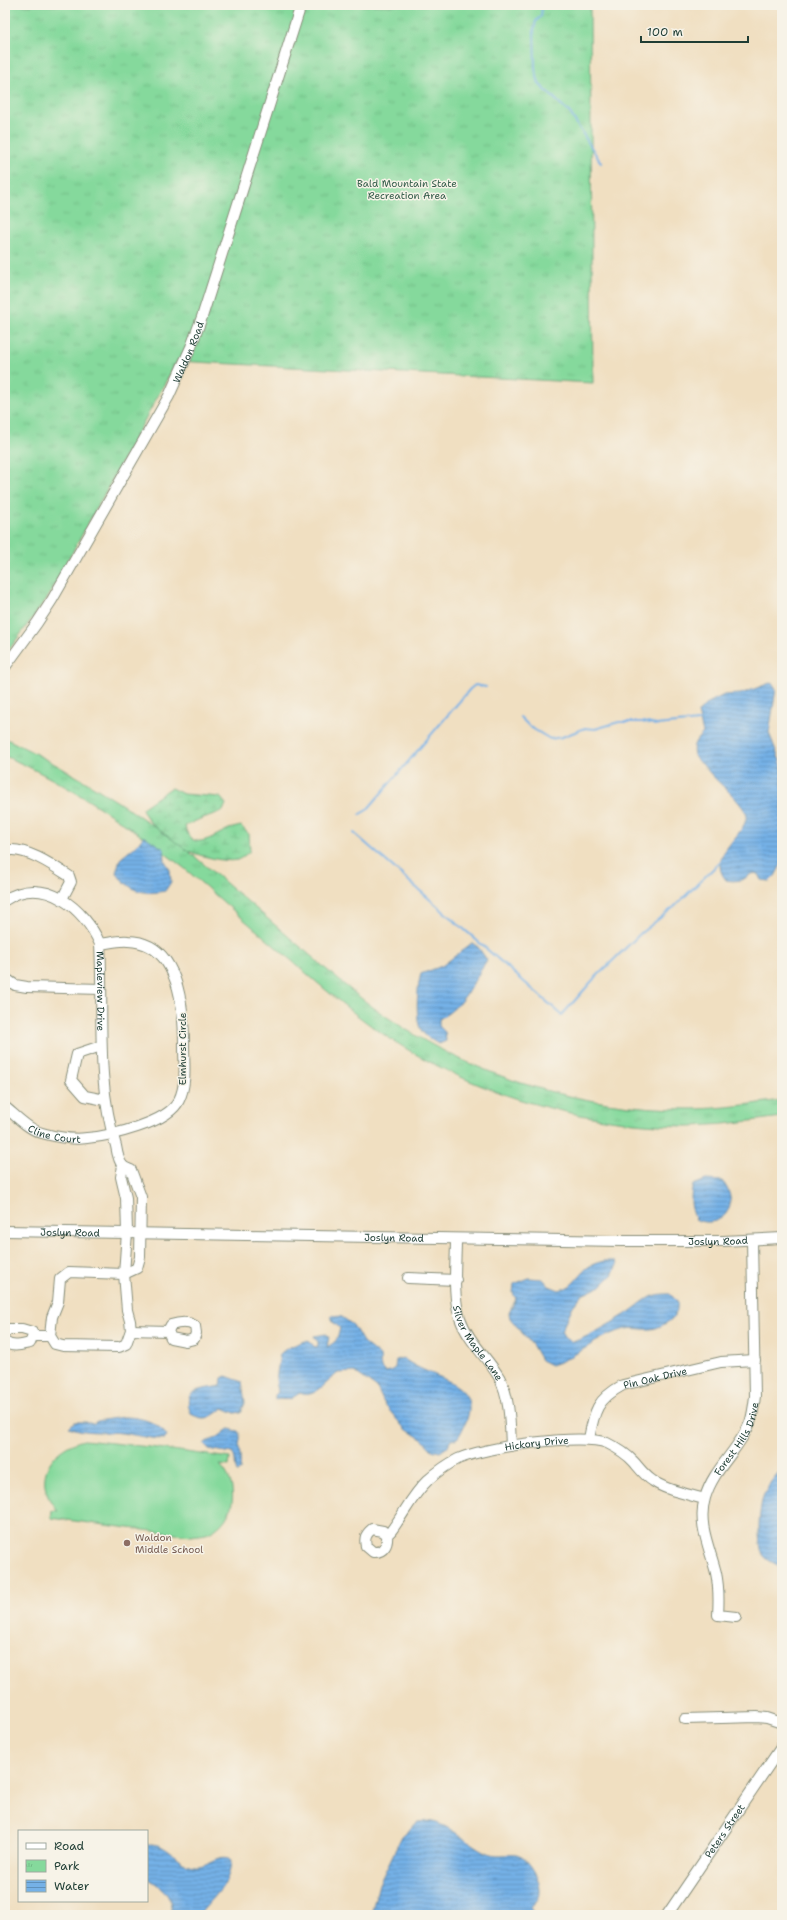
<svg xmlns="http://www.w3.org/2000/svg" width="787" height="1920" viewBox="0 0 787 1920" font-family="'Shantell Sans',sans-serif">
<defs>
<pattern id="wetland-marsh" width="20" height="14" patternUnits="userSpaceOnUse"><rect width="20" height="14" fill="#85d99c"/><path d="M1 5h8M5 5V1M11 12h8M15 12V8" fill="none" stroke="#72bb87"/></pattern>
<pattern id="park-tufts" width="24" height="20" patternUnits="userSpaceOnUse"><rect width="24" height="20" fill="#85d99c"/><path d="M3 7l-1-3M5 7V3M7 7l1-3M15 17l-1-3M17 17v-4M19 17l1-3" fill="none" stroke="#72bb87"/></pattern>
<pattern id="water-rules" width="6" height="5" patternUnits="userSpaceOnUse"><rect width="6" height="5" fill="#75b1e7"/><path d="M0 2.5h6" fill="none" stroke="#5f91bc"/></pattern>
</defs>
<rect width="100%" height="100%" fill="#f7f3e8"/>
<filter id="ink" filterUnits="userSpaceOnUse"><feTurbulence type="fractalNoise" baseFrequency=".025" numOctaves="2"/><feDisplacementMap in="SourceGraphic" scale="8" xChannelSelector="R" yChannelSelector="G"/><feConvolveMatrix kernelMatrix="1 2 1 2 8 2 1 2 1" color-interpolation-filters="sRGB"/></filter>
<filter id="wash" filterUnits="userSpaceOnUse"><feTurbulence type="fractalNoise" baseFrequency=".012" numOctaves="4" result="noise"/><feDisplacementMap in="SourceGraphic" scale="16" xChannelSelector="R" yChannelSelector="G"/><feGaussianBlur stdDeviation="0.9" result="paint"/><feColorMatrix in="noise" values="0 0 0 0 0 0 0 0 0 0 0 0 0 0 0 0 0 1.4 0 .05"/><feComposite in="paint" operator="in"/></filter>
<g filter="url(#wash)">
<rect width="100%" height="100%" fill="#f0dfc1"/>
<path fill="#85d99c" stroke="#528b68" d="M84,1440L150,1447L230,1458L229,1466L220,1465C240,1485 236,1520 209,1533C204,1535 197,1535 191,1536L51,1518L52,1510L58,1511C31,1482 48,1449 84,1440Z"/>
<path fill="url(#wetland-marsh)" stroke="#528b68" d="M171,788L183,794L220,797L226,804L223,811L200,819L185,826C191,854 213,836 229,829C232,828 237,827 241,826L249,834L250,851C246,854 241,859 237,860C227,863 201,856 191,852C177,846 145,823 142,808Z"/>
<path fill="url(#park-tufts)" stroke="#528b68" d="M5,5H590L593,383L177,361L48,597L5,655Z
M5,738C72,771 135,810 194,856C231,887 267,918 304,950C331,973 357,997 387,1017C475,1078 581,1109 689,1109C720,1109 751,1104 782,1100V1117C749,1121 717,1126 684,1126C574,1124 467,1092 377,1030C347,1009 320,985 292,961C256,930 220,899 184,868C129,825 69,784 5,756Z"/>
<path fill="url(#water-rules)" stroke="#4a778e" d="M770,683L773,684L776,689L769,733L782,766V863L775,876L770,881L761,880L758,874C749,871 748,879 740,880C736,881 731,881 726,880C705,854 746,838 747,814C736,795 717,783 704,766C701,762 695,760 694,755C691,745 697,739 703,733L698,713L706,704L724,695L741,694Z
M144,836L164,849L165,861L170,870L171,882L165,891C142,895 131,891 116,873L120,859L138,844Z
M472,943L478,947L487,960C472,983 465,1005 439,1019V1026L445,1032L446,1041L439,1044C431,1040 421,1034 419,1025C416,1013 417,986 421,974L442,966Z
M706,1180L722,1181C741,1202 725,1230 696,1220C690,1208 690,1198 693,1185Z
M604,1261H616L617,1265L612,1275L601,1286L582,1295L573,1306L561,1331L565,1338L573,1342C590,1336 608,1325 623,1316C642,1305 646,1293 670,1294L677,1301C678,1311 676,1317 666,1323C648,1335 639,1325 622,1330C596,1337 576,1358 551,1365L541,1360L533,1346L510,1318L509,1313L516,1299L513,1293L514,1284L529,1278L543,1279L549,1286L559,1290C563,1289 570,1287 573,1283C586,1270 584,1266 604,1261Z
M331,1315L342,1317L353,1325L363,1342L380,1356C381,1362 378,1367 385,1372L390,1371L395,1368L396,1360L403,1358C434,1383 495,1379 457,1439L451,1440L447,1447L440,1452L432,1450L423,1440L404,1428L385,1405L377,1388L355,1372L338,1373C328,1380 314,1400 300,1393L290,1399L279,1398L275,1400V1395L278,1392L276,1380L280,1354C288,1346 298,1344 308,1340L315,1347L318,1346V1342L314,1336L326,1334L329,1336L327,1347C337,1341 337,1341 340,1328L333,1322Z
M226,1376L242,1382L245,1403L241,1412L235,1413L223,1408C211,1417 206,1422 191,1414C181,1388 201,1390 221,1386L222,1378Z
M123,1417C139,1417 159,1421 167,1437L165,1439C150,1439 136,1435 122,1433C105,1431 86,1434 69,1427L75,1422H86L93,1424L97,1421Z
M229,1429L238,1431C242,1438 239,1441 239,1447C240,1456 241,1462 240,1471L237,1472C234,1466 237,1459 232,1453L209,1449L204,1444C207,1440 211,1441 216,1438C221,1436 224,1431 229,1429Z
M782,1469V1568C777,1564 768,1561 764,1556C756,1544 759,1511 763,1497C767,1486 774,1477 782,1469Z
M428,1821C450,1824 467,1843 485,1852C495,1857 505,1854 516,1855C530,1857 544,1885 539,1897C538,1901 533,1903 531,1907L533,1915H371L379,1884L402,1836L418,1822Z
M151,1844C169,1844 177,1864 194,1866C207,1868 222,1851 231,1860C231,1884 213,1897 199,1915H170C175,1897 161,1886 147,1878V1845Z"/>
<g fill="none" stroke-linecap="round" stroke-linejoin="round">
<path stroke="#75b1e7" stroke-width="2" d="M542,5L541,16L536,21L534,29L535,69L539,84L570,113L601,163
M520,717L530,727L550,739L562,737L585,728L595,729L619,722H642L656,725L699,721
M360,814L367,810L470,689L475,685L486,687
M354,833L562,1015L592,981L641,933L674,907L721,861"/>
</g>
</g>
<g filter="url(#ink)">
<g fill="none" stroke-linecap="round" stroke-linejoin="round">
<defs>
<g id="minor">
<path id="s1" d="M5,667L37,623L52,600L169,396L191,347L202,317L301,5"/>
<path d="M5,851C23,845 54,866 69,876L71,882L62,899"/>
<path id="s2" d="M5,900C44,874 85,909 100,944C104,1012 95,1079 116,1146C117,1152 119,1162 123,1166C125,1168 129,1169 131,1170L141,1197L140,1257L137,1268L124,1274"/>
<path d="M5,978L15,985L27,987L101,989"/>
<path d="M101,1046L77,1054L71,1080L85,1096L105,1100"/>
<path id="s3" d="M5,1107C16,1116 28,1129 42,1133C56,1137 73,1140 87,1138C110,1136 169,1123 179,1100C187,1084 184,1064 184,1046C184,1008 179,942 128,941C119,940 109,943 100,944"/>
<path id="s4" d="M5,1231L622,1241H723L782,1238"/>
<path id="s5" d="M456,1239C456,1264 452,1294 460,1318C468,1341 487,1357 499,1377C510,1397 510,1424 511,1446"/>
<path d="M408,1278L456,1280"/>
<path d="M131,1330L168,1331L171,1338L186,1341L194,1339L196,1333L195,1326C188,1321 180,1322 171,1325L168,1331"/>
<path d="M5,1333L8,1329H22L32,1332L33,1336"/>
<path d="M33,1336H50L55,1344L63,1346L119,1347L126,1344L131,1330L130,1321L127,1310L124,1274L127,1232L126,1198L121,1177L123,1166"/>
<path d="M50,1336L52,1317L58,1302L60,1279L69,1272L124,1274"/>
<path d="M5,1342C13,1348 21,1345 30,1343L33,1336"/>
<path id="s6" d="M589,1439C594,1411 597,1399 623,1385L721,1362L755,1360"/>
<path id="s7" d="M387,1535C388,1544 384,1553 373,1552L366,1546C364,1538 366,1534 372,1529L383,1531L387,1535L391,1531C404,1514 412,1495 428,1480C437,1472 448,1464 458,1459C483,1447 582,1433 607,1443C617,1448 627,1454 634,1462C640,1469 645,1476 653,1481C667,1491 688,1494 704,1499"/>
<path id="s8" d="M736,1617L718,1615C719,1600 719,1587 716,1573C710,1548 697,1524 705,1498C713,1469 739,1450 750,1423C753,1414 754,1405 755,1396L752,1240"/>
<path d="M685,1719L757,1717L767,1718L782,1723"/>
<path id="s9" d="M667,1915L782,1746"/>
</g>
</defs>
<use href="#minor" stroke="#888e7a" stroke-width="12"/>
<use href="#minor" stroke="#fff" stroke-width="10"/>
</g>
</g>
<circle fill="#8d6e63" stroke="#f7f3e8" stroke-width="1.5" cx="127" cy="1543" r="4"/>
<g text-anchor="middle" stroke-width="3" stroke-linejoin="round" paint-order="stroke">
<g font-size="10" fill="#335c49" stroke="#f7f3e8">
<text x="407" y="187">Bald Mountain State<tspan x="407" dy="12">Recreation Area</tspan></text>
</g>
<g font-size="10" fill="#1f3d34" stroke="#f7f3e8">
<text dy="4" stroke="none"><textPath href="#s1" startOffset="365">Waldon Road</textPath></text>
<text dy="4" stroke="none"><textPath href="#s2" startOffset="167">Mapleview Drive</textPath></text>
<text transform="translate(182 1049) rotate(-90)" y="4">Elmhurst Circle</text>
<text dy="4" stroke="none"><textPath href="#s3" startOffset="58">Cline Court</textPath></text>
<text dy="4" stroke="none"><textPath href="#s4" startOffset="65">Joslyn Road</textPath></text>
<text dy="4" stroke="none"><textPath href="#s4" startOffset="389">Joslyn Road</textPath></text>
<text dy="4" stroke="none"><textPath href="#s4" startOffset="713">Joslyn Road</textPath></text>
<text dy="4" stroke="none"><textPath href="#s5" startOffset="110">Silver Maple Lane</textPath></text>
<text dy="4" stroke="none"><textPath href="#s6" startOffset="100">Pin Oak Drive</textPath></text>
<text dy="4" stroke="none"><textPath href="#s8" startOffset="205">Forest Hills Drive</textPath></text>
<text dy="4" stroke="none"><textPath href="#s7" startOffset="257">Hickory Drive</textPath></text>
<text dy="4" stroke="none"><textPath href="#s9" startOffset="102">Peters Street</textPath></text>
</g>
<g font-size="10" fill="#785e54" stroke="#f7f3e8" text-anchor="start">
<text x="135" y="1541">Waldon<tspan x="135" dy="12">Middle School</tspan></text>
</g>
</g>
<rect width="787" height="1920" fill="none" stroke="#f7f3e8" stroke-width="20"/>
<rect x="18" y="1830" width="130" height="72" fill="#f7f3e8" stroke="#a1aaa0"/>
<rect x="26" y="1843" width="20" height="6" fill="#ffffff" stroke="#a1aaa0"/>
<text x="54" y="1850" font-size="12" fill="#1f3d34">Road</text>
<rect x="26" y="1860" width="20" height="12" fill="url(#park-tufts)" stroke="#a1aaa0"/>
<text x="54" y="1870" font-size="12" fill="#1f3d34">Park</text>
<rect x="26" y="1880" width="20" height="12" fill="url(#water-rules)" stroke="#a1aaa0"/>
<text x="54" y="1890" font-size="12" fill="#1f3d34">Water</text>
<path d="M641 36v6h107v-6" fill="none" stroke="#1f3d34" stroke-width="2"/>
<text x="647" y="36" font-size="12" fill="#1f3d34" stroke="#f7f3e8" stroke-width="3" paint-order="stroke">100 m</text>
</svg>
